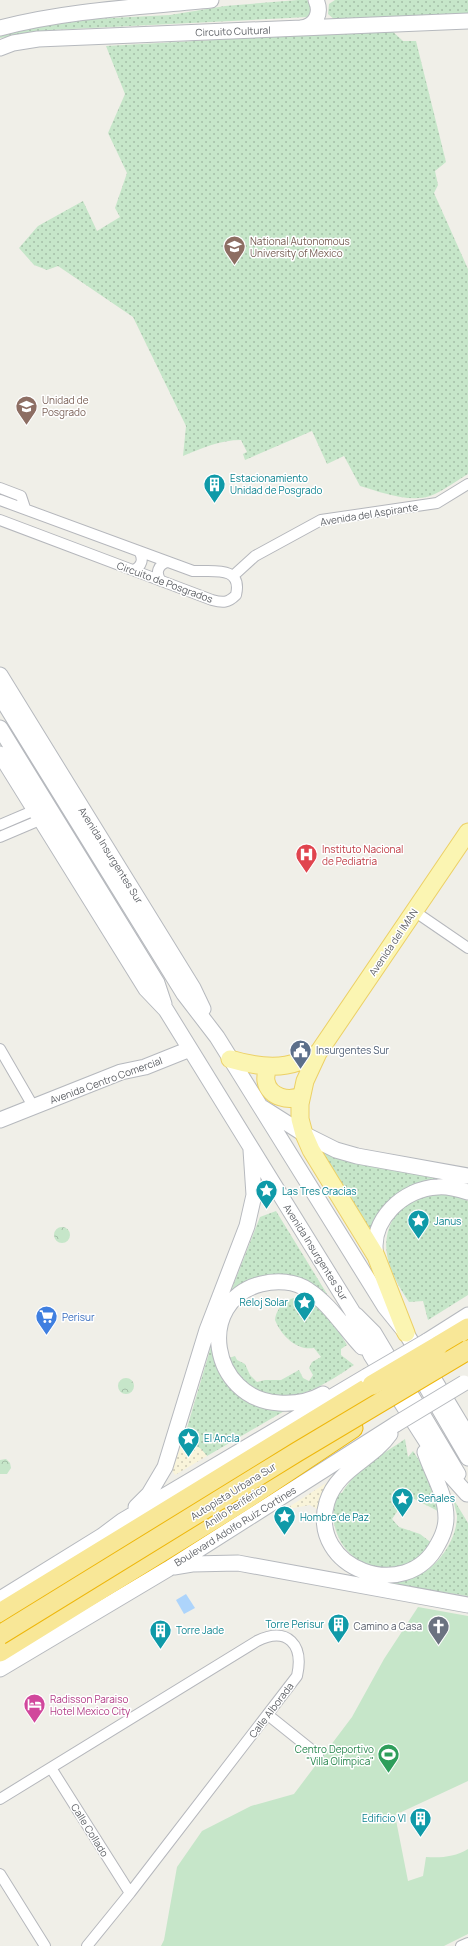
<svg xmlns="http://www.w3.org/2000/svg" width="468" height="1946" viewBox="0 0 468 1946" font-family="Manrope,sans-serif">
<defs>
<pattern id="grass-dots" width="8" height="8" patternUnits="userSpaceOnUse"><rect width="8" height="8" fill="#c6e6c9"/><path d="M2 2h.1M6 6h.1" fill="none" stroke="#a4bea7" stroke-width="1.8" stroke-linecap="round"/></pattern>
<pattern id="sand-dots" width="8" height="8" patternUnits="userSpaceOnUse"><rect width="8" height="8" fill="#f9f4da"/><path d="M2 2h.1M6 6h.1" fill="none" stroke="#cdc9b5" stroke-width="1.8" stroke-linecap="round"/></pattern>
<pattern id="park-crowns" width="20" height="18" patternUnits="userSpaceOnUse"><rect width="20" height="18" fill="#c6e6c9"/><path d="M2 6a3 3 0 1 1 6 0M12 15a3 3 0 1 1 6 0" fill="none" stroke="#a4bea7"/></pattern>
</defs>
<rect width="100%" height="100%" fill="#f0efe8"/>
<path fill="url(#grass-dots)" d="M298,0H307L313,8L308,17L51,30L0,38V31L53,21L170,15L225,6Z
M335,0H468V13L335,20L328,14L329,4Z
M391,30L403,41H416L446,162L435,171L438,185L434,193L468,269V474C456,481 443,491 430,496C409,503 380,492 360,486L344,456L327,464L312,431L245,460L243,454L247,452L241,440C220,440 202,448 183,456L186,426L133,317L58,266L47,270L34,265L19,248L38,226L83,201L97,231L120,217L115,208L127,173L108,133L125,94L106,46Z
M319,1147L468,1182V1186L434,1181L371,1228L367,1227Z
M438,1192L459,1196L468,1201V1295L428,1320L423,1301L409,1302C392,1277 377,1248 393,1219C396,1213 400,1206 406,1203C416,1198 428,1195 438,1192Z
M276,1211L327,1294L324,1296L276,1276L222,1314L260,1217Z
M309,1295L333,1322L347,1345L341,1349V1355L354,1365C326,1384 295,1405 261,1393C245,1387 235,1374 229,1358L235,1356L237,1360L245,1364L250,1375L257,1382L265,1380H281L299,1370L303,1378L309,1381L313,1375L309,1368L312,1362L321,1357L314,1348C296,1351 281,1335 275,1320C277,1303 293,1296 309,1295Z
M215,1333L254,1404L268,1410H286L207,1456L201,1449L184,1438Z
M405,1439L408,1457L413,1451L430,1477L443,1514C432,1507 420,1503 409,1496L406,1504L401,1506L392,1519L399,1527L420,1534L433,1544C427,1550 419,1562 411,1565C376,1578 341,1559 334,1523C332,1513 335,1502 338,1493H342C356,1469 382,1455 405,1439Z
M454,1500L468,1523V1596L387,1583C399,1581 413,1579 423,1573C441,1562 457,1538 457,1516C456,1511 454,1505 454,1500Z"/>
<path fill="url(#sand-dots)" d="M184,1438L201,1449L207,1456L175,1475L172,1470Z
M334,1478L322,1512L310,1505L284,1510Z"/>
<path fill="url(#park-crowns)" d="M54 1235a8 8 0 1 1 16 0a8 8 0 1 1-16 0Z
M118 1386a8 8 0 1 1 16 0a8 8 0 1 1-16 0Z
M6,1459L10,1463L11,1468L7,1474H0V1460Z"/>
<path fill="#c6e6c9" d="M418,1607L468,1616V1781L395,1815L408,1881L423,1876L426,1857C441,1858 455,1857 468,1849V1934L444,1946H161L164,1940L177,1867L202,1831L251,1806L294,1794L352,1717L384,1659Z"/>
<path fill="#add4fb" d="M186,1594L195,1608L184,1614L176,1600Z"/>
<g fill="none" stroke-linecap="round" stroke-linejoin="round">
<defs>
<path id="street" d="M0,488L21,496L25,508
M0,500L193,571C212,572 243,565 236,595C228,603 223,603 212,600L0,520
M133,570C142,567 144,559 139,551
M233,576L255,556L321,520L437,503L468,484
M161,581C155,573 158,565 167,562
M0,825L35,810
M0,837L40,820
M414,911L468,948
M0,1049L33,1106
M268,1715L318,1755
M51,1768L130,1893
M0,1799L257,1641C288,1626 304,1645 297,1676L130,1893L87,1946
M0,1874L45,1946
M461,1946L468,1943"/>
<path id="secondary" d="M0,28C68,10 141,7 211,0
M301,28C316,26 322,13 316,0
M0,48L13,43L38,39L468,21
M0,675L193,988L203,1009
M0,696L184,994L217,1037L385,1307L406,1333L468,1436
M0,728L157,983L164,1004
M0,754L146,989L166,1010L352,1311L371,1355L442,1466L467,1494
M263,1108L304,1134L336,1150L357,1156L468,1176
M0,1120L121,1072L145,1067L190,1049
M376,1256C369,1220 404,1188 438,1187C448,1186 458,1189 468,1192
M356,1315L374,1333L458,1474
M427,1341L468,1315
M416,1369L468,1458
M323,1394C309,1402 294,1404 279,1403C210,1399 195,1301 261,1284C277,1280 295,1281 308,1290C331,1305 344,1328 362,1347
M390,1434C372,1460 337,1469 327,1502C307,1569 407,1605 438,1544C442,1537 446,1527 446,1518C446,1494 432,1474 425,1452
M136,1507L149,1494L165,1467L207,1330L247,1226L254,1195L251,1150
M174,1567L192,1564L238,1563L468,1605
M0,1599L102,1536L122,1521L367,1376
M0,1669L168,1569L396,1424"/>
<path id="primary" d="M230,1059C250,1065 277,1070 298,1062C305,1060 311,1056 318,1053
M268,1066C267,1071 265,1076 266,1081C269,1098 290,1102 302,1095
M406,1333L376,1256L311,1150L304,1134L300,1119V1104L305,1081L318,1053L468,832"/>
<path id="highway" d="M438,1346L468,1328
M0,1613L372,1385
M0,1652L242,1502L353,1428"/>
</defs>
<use href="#street" stroke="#b5b7bc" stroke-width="12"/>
<use href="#secondary" stroke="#b6b9be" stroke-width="17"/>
<use href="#primary" stroke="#ecd066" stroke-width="19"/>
<use href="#highway" stroke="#eeb70b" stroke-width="21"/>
<use href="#street" stroke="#fff" stroke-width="10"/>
<use href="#secondary" stroke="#fff" stroke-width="15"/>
<use href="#primary" stroke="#fbf5b2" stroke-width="17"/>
<use href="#highway" stroke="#f8e797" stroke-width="19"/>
<defs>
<path id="secondary-bridge" d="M367,1376L427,1341
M396,1424L464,1383"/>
<path id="highway-bridge" d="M372,1385L438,1346
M0,1635L297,1452L468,1350"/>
</defs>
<use href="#secondary-bridge" stroke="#b6b9be" stroke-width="17" stroke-linecap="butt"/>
<use href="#highway-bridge" stroke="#eeb70b" stroke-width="21" stroke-linecap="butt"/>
<use href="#secondary-bridge" stroke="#fff" stroke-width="15"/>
<use href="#highway-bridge" stroke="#f8e797" stroke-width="19"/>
</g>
<defs>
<symbol id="university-pin" viewBox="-11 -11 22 30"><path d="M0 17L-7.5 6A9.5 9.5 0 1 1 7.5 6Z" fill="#8d6e63" stroke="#fff"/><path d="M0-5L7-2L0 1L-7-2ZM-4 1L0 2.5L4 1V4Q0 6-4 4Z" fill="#fff"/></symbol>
<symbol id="building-pin" viewBox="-11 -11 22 30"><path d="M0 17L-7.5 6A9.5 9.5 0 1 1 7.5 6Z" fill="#0f9aa8" stroke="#fff"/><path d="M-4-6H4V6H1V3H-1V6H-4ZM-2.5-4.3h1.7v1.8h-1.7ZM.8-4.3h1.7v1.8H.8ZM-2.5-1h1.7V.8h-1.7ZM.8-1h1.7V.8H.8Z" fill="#fff"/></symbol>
<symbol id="hospital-pin" viewBox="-11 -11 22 30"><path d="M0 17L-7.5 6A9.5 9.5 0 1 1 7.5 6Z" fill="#e0444e" stroke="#fff"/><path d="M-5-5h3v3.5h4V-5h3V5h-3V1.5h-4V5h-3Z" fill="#fff"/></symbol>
<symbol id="civic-pin" viewBox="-11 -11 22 30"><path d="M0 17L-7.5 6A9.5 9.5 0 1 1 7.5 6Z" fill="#5c6f8a" stroke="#fff"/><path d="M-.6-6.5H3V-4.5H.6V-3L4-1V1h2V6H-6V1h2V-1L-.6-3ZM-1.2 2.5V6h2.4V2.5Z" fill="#fff"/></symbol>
<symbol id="sight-pin" viewBox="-11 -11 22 30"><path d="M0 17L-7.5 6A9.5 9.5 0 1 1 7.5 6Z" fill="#0f9aa8" stroke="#fff"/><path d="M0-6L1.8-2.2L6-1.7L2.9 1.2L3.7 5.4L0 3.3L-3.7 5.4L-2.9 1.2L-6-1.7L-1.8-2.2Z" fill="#fff"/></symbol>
<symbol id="supermarket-pin" viewBox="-11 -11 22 30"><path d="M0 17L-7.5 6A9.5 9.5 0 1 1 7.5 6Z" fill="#3f7fe0" stroke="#fff"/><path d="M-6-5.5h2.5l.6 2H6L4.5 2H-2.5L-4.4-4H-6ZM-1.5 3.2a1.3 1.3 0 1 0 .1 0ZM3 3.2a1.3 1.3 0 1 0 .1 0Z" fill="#fff"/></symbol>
<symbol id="church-pin" viewBox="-11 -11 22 30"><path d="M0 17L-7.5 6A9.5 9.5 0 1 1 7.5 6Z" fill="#6b7280" stroke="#fff"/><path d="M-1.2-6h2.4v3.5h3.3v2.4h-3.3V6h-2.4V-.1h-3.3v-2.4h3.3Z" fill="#fff"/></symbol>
<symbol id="hotel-pin" viewBox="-11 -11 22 30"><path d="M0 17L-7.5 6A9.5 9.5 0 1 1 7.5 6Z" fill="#d1479c" stroke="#fff"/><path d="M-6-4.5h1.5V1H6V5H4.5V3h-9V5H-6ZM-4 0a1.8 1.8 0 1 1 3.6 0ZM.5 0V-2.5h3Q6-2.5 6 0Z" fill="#fff"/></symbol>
<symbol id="stadium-pin" viewBox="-11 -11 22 30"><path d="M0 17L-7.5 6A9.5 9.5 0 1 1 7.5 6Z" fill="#2e9e5b" stroke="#fff"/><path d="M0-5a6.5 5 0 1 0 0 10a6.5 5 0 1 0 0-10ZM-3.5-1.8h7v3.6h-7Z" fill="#fff"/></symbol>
</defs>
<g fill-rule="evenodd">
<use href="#university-pin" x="222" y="234" width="25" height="34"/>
<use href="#university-pin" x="14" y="394" width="25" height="34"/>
<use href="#building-pin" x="202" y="472" width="25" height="34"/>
<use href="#hospital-pin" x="294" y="842" width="25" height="34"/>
<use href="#civic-pin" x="288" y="1038" width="25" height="34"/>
<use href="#sight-pin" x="254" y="1178" width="25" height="34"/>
<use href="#sight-pin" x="406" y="1208" width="25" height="34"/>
<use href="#sight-pin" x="292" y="1290" width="25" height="34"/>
<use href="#supermarket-pin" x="34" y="1304" width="25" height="34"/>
<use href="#sight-pin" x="176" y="1426" width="25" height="34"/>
<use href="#sight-pin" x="390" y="1486" width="25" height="34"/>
<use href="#sight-pin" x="272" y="1504" width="25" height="34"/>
<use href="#building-pin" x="326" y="1612" width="25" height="34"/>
<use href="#church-pin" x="426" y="1614" width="25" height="34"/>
<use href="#building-pin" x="148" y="1618" width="25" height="34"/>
<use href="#hotel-pin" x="22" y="1692" width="25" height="34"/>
<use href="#stadium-pin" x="376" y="1742" width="25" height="34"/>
<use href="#building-pin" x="408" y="1806" width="25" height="34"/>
</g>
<g text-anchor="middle" stroke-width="3" stroke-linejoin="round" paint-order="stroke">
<g font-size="10" fill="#5f6267" stroke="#fff">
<text transform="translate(233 31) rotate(-2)" y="4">Circuito Cultural</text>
<text transform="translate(369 514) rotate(-9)" y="4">Avenida del Aspirante</text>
<text transform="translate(165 582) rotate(20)" y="4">Circuito de Posgrados</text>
<text transform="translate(111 855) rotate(58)" y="4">Avenida Insurgentes Sur</text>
<text transform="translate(393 942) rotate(-56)" y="4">Avenida del IMAN</text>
<text transform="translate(106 1080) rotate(-20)" y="4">Avenida Centro Comercial</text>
<text transform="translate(316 1252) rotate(58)" y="4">Avenida Insurgentes Sur</text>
<text transform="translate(233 1491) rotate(-32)" y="4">Autopista Urbana Sur</text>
<text transform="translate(235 1506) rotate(-33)" y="4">Anillo Periférico</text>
<text transform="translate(235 1526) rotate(-32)" y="4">Boulevard Adolfo Ruiz Cortines</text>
<text transform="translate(271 1710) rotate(-53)" y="4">Calle Alborada</text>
<text transform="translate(90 1830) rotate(58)" y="4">Calle Collado</text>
</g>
<g font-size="10" fill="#785e54" stroke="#fff" text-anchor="start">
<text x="250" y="245">National Autonomous<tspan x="250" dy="12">University of Mexico</tspan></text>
<text x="42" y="404">Unidad de<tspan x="42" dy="12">Posgrado</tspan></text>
</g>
<g font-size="10" fill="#0d838f" stroke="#fff" text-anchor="start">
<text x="230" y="482">Estacionamiento<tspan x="230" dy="12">Unidad de Posgrado</tspan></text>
<text x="282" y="1195">Las Tres Gracias</text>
<text x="434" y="1225">Janus</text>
<text x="288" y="1306" text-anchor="end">Reloj Solar</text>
<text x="204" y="1442">El Ancla</text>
<text x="418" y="1502">Señales</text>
<text x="300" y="1521">Hombre de Paz</text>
<text x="324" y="1628" text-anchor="end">Torre Perisur</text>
<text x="176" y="1634">Torre Jade</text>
<text x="406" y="1822" text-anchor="end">Edificio VI</text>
</g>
<g font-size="10" fill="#be3a42" stroke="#fff" text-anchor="start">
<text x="322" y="853">Instituto Nacional<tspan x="322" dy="12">de Pediatria</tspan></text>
</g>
<g font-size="10" fill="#4e5e75" stroke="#fff" text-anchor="start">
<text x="316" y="1054">Insurgentes Sur</text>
</g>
<g font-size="10" fill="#366cbe" stroke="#fff" text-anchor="start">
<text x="62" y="1321">Perisur</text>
</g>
<g font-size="10" fill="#5b616d" stroke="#fff" text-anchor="end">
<text x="422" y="1630">Camino a Casa</text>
</g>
<g font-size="10" fill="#b23c85" stroke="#fff" text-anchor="start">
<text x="50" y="1703">Radisson Paraiso<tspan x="50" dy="12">Hotel Mexico City</tspan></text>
</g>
<g font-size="10" fill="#27864d" stroke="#fff" text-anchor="end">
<text x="374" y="1753">Centro Deportivo<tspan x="374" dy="12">"Villa Olímpica"</tspan></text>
</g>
</g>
</svg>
